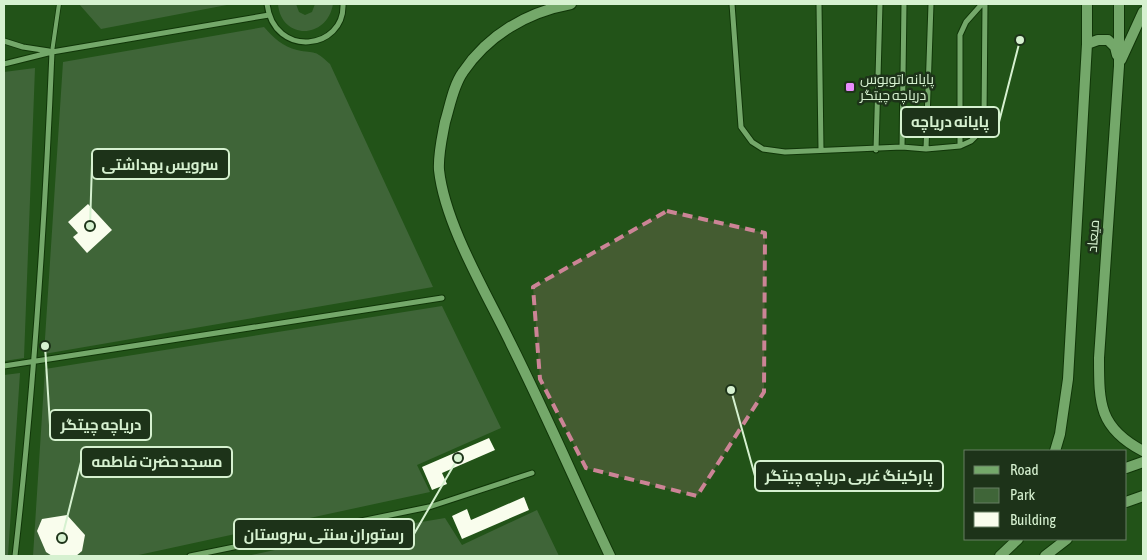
<svg xmlns="http://www.w3.org/2000/svg" width="1147" height="560" viewBox="0 0 1147 560" font-family="'Asap Condensed',Cairo,sans-serif">
<rect width="100%" height="100%" fill="#225318"/>
<path fill="#3f6538" d="M79,4H232L101,29Z
M278,4H296L299,12L305,15L312,12L315,4H333C327,40 281,40 278,4Z
M264,27C273,37 283,47 297,50C316,54 314,49 330,64L433,287L44,354L63,62Z
M35,68L24,358L4,361V72Z
M442,306L501,428L417,465L430,492L134,556H33L45,369Z
M20,373L8,556H4V375Z
M537,510L559,556H247L344,535L445,518L462,545Z"/>
<path fill="#f9fded" d="M88,204L112,230L87,253L73,237L78,233L68,222Z
M489,438L495,450L442,473L447,484L432,490L422,467Z
M524,497L529,510L462,539L452,516L467,509L471,520Z
M67,515L85,535L82,551L76,556H52L46,552L37,531L42,519Z"/>
<g fill="none" stroke-linecap="round" stroke-linejoin="round">
<defs>
<path id="lane" d="M52,52L59,4"/>
<path id="street" d="M267,4C274,59 345,50 343,4
M732,4L741,127L752,142L763,149L785,152L902,147L926,149L960,146L971,141L980,132L984,117L985,4
M819,4L821,150
M4,41L23,47L49,51
M4,64L52,52L269,15
M960,146V35L966,22L982,4
M902,147L904,4
M926,149L931,4
M876,150L880,4
M4,366L442,298
M15,556C34,388 45,221 52,52
M190,556L429,507L532,473"/>
<path id="secondary" d="M571,4C527,12 488,35 463,72C453,86 450,106 445,122C442,138 438,154 439,170C445,225 487,294 511,344C546,414 577,486 610,556
M1119,4V66L1099,358C1099,404 1099,428 1143,451
M1087,44L1098,40H1108L1115,47L1117,55
M1121,60L1143,12
M1055,451L1060,434L1068,379L1087,44V4
M1126,468L1143,462
M1126,502L1143,496
M1000,556L1018,539
M1045,556L1067,539"/>
</defs>
<use href="#lane" stroke="#103608" stroke-width="5.5"/>
<use href="#street" stroke="#103608" stroke-width="7"/>
<use href="#secondary" stroke="#103608" stroke-width="12"/>
<use href="#lane" stroke="#74a86a" stroke-width="4"/>
<use href="#street" stroke="#74a86a" stroke-width="5"/>
<use href="#secondary" stroke="#74a86a" stroke-width="10"/>
</g>
<path fill="#cc8496" fill-opacity="0.2" stroke="#cc8496" stroke-width="4" stroke-dasharray="10 6" stroke-linejoin="round" d="M667,211L765,233L764,392L697,496L586,468L540,379L533,287Z"/>
<rect fill="#ea8dfd" stroke="#1d3319" stroke-width="2" x="845" y="82" width="10" height="10" rx="2.5"/>
<g text-anchor="middle" stroke-width="5" stroke-linejoin="round" paint-order="stroke">
<g font-size="14" fill="#d6f1d0" stroke="#1d3319" text-anchor="start">
<text x="860" y="84">پایانه اتوبوس<tspan x="860" dy="16">دریاچه چیتگر</tspan></text>
</g>
<g font-size="14" fill="#d6f1d0" stroke="#1d3319">
<text transform="translate(1093 236) rotate(-86)" y="5">میعاد</text>
</g>
</g>
<path fill="none" stroke="#d6f1d0" stroke-width="2" d="M1020 40L999 122M90 226L92 164M45 346L50 425M62 538L81 462M731 390L755 476M458 458L414 534"/>
<g fill="#d6f1d0" stroke="#1d3319" stroke-width="2">
<circle cx="1020" cy="40" r="5"/>
<circle cx="90" cy="226" r="5"/>
<circle cx="45" cy="346" r="5"/>
<circle cx="62" cy="538" r="5"/>
<circle cx="731" cy="390" r="5"/>
<circle cx="458" cy="458" r="5"/>
</g>
<g fill="#1d3319" stroke="#d6f1d0" stroke-width="2">
<rect x="901" y="107" width="98" height="30" rx="5"/>
<rect x="92" y="149" width="137" height="30" rx="5"/>
<rect x="50" y="410" width="101" height="30" rx="5"/>
<rect x="81" y="447" width="151" height="30" rx="5"/>
<rect x="755" y="461" width="188" height="30" rx="5"/>
<rect x="234" y="519" width="180" height="30" rx="5"/>
</g>
<g font-size="15" text-anchor="middle" font-weight="bold" fill="#d6f1d0">
<text x="950" y="127">پایانه دریاچه</text>
<text x="160" y="170">سرویس بهداشتی</text>
<text x="101" y="430">دریاچه چیتگر</text>
<text x="157" y="467">مسجد حضرت فاطمه</text>
<text x="849" y="481">پارکینگ غربی دریاچه چیتگر</text>
<text x="324" y="540">رستوران سنتی سروستان</text>
</g>
<rect width="1147" height="560" fill="none" stroke="#d6f1d0" stroke-width="10"/>
<rect x="964" y="450" width="162" height="90" fill="#1d3319" stroke="#677f62"/>
<rect x="974" y="466" width="25" height="8" fill="#74a86a" stroke="#677f62"/>
<text x="1010" y="475" font-size="15" fill="#d6f1d0">Road</text>
<rect x="974" y="488" width="25" height="15" fill="#3f6538" stroke="#677f62"/>
<text x="1010" y="500" font-size="15" fill="#d6f1d0">Park</text>
<rect x="974" y="512" width="25" height="15" fill="#f9fded" stroke="#677f62"/>
<text x="1010" y="525" font-size="15" fill="#d6f1d0">Building</text>
</svg>
